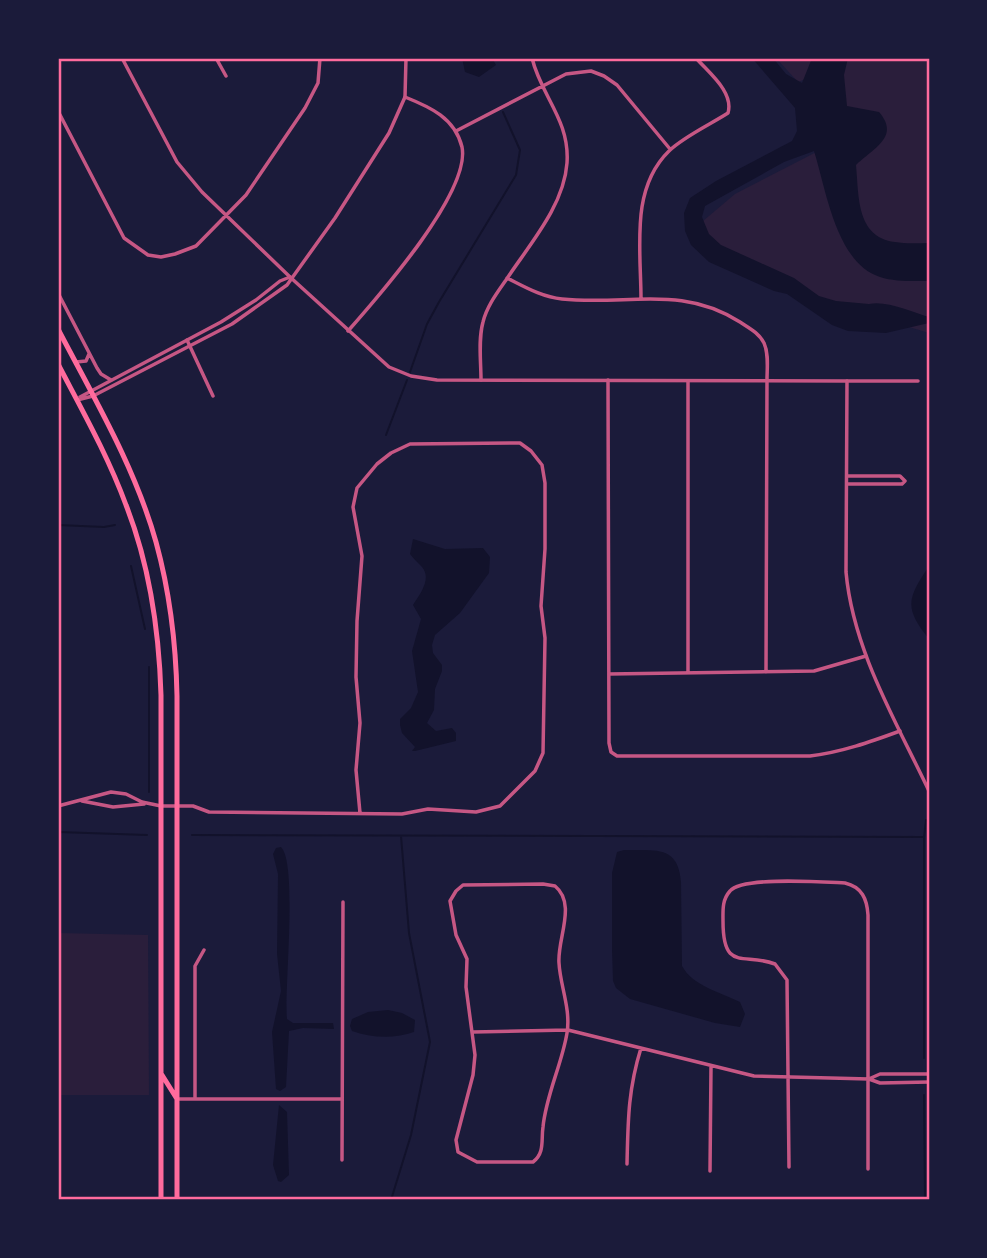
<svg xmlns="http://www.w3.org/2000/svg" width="987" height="1258" viewBox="0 0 987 1258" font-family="Lora,serif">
<rect width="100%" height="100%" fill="#1b1b3a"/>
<path fill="#2a1e3b" d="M776,58H929V333L744,277L696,227L735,194L834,143L813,76L798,82Z
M58,933L148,935L149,1095H58Z"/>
<path fill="#12122b" d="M462,58H492L496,65L479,77L465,72Z
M752,58H773L786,74L802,83L812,58H848L844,75L847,106L879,112C901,137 872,149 856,165C859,196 856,237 895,242C906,244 918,243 929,243V281C914,281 895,282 880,277C836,263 826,189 814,151L784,162L705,206L702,217L709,234L721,245L794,278L819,296L836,301L869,304C886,300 912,312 929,317V323L886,333L848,331L832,325L787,294L774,291L709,262L691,245L685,231L684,213L690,198L716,181L792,141L797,131L795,108Z
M413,539L445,549L483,548L490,557L489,573L460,613L435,635L432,645L433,653L442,665V671L435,689L434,710L427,723L436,731L452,728L456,733V741L415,751H412L415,747L402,733L400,725V719L411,708L418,692L412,651L421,619L413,605C420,594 432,579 422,567C417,562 414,559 410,554Z
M929,566V639C903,607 908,598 929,566Z
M281,847C298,864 284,989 287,1019L293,1023H333L334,1029L303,1028L289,1031L286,1087L280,1091L276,1089L272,1032L281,991L277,954L278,874L273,854L276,848Z
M624,850C654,851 678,844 681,882L682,966C693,986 720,992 740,1002L745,1014L740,1027L715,1023L630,999L616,988L613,981L612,950V873L617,852Z
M388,1010L402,1013L415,1020L414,1032C395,1039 371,1038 352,1031L350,1026L352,1019L368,1012Z
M279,1105L287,1112L289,1175L281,1182L278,1181L273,1165Z"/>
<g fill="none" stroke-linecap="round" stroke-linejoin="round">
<path stroke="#12122b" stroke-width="2" d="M410,372L427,324L439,302L516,175L520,150L503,112
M386,435L407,380
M58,525L104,527L115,525
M131,566L145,629
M149,667V792
M58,832L147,835
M192,835L924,837
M924,1058V837L926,820
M924,1095L925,1200
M391,1200L411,1135L430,1042L409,933L401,836"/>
<path stroke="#c65784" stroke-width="3.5" d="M122,58L177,162L202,192L290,277
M216,58L226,76
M58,111L124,238L148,255L161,257L175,254L196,246L246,195L305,108L318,83L320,58
M456,131L566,74L591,71L604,76L617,85L670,149
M507,278C525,287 542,297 562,299C627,306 681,284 740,322C749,328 759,333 764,343C769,354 767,368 767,380L766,672
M58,293L97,368L101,374L111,380
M641,299C641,249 630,189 669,151C683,137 711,124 728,113C734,92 709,73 696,58
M348,331C378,297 471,192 462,147C455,118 430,107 405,97
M187,340L213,396
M76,362L86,361L89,354
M481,380C481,361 478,340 483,322C487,306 497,293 506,280C529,245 564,206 567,163C570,120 541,96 532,58
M608,380L609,743L611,752L617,756H810C842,752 870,742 900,731
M688,381V673
M847,381H918
M847,476H900L905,481L902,484H847
M609,674L814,671L866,656
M82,801L113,807L144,804
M58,806L111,792L126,794L142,802L161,806H193L209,812L402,814L428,809L476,812L500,806L535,771L543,753L545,638L541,606L545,549V483L542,465L531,451L520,443L410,444L391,453L377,464L357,488L353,507L362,556L357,621L356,677L360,723L356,770L360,813
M543,884L555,886C577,904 557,939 559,963C560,985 571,1009 567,1033C562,1064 546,1095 543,1127C541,1140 545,1153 533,1162H477L458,1152L456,1140L473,1075L475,1055L466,987L467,959L456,935L450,901L456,891L463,885Z
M473,1032L568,1030L754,1076L869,1079L880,1083L929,1082
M871,1078L880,1074H929
M177,1099H342
M195,1099V966L204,950
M342,1160L343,902
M627,1164C628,1121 628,1090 641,1048
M789,1167L787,980L775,964C744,952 723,973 723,921C723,910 722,900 730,891C742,876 823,882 845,883C862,887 867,899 868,915V1169
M710,1171L711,1067"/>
<path stroke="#c65784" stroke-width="3.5" d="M290,277L389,367L411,376L437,380L847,381L846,572C853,650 896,721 929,791
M80,397L221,322L256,300L280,281L290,277
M77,400L93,396L232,324L287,285L335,218L389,133L405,97L406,58"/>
<path stroke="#ff6b9d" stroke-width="5" d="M58,329C94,398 135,467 156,542C170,593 176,644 177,696V1200
M58,364C82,410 108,456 126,505C150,566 159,630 161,695V1200
M162,1075L177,1099"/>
</g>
<rect width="987" height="1258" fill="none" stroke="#1b1b3a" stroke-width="119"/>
<rect x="60" y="60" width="868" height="1138" fill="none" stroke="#ff6b9d" stroke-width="2.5"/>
</svg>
